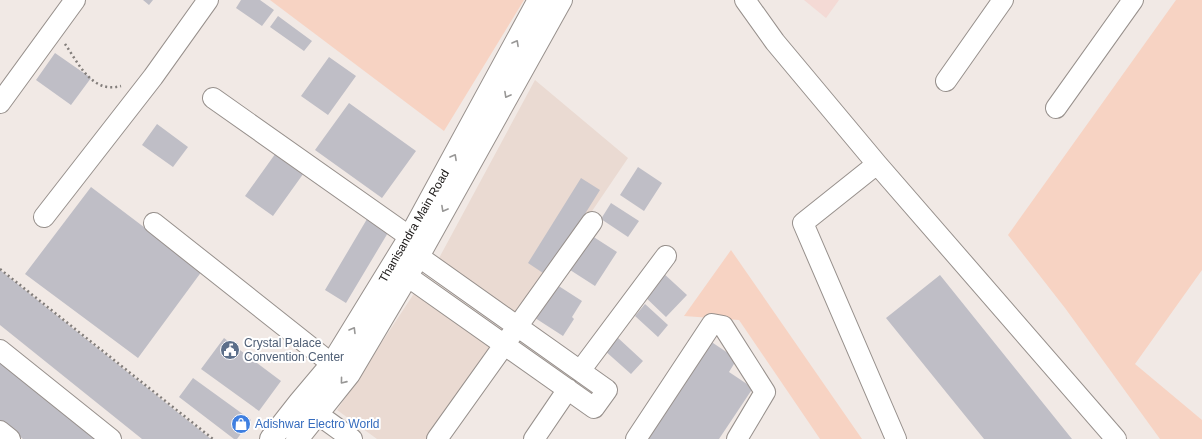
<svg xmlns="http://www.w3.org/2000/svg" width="1202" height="439" viewBox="0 0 1202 439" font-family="Arial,sans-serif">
<rect width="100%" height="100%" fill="#f1e9e5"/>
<path fill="#f4dad5" d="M804,0H839L826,18Z"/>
<path fill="#eadad2" d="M535,80L628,158L521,316L438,260Z
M417,289L494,343L429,439H377L337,410Z"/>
<path fill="#f7d3c3" d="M270,0H524L444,131Z
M1176,0H1202V270L1135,364L1202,420V439H1160L1065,308L1008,235Z
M731,250L862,439H820L739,320L684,316Z"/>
<path fill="#bfbec6" d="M143,0H153L149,5Z
M241,0H260L274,10L262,26L236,8Z
M278,16L312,41L304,51L270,27Z
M55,53L91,78L71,105L36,80Z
M329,57L356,76L328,115L301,96Z
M349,103L416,151L382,198L315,150Z
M157,124L188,147L173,167L142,145Z
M278,150L306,170L273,216L245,196Z
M638,167L662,183L644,211L620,195Z
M581,178L600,190L578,225L582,228L549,277L528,263Z
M91,187L202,271L138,358L25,274Z
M611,203L639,221L628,237L601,219Z
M367,219L389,231L346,303L325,290Z
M589,234L617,252L595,286L567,268Z
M0,270L211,439H142L0,325Z
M662,272L687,295L666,317L642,294Z
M940,275L1072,439H984L886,318Z
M554,283L582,301L572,317L574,319L563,336L532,316Z
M645,304L668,325L658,337L635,316Z
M617,337L643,361L631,374L604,350Z
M224,338L281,381L259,411L201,369Z
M710,341L737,359L729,372L753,388L719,439H645Z
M0,358L103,439H23L0,421Z
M193,378L251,420L237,439H234L179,397Z"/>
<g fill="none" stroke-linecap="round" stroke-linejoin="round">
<defs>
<path id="minor" d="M745,0L775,42L877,164L1116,439
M946,81L1003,0
M213,98L410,237
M0,103L75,0
M1056,108L1133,0
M877,164L803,223L896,439
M44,217L153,77L208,0
M154,223L332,364
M407,276L594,408L607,390L418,256
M0,350L111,439
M580,371L666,256
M305,405L352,439
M0,431L10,439
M437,439L592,222
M534,439L568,389
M636,439L712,324L723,326L765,392L737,439"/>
<path id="major" d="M271,439L300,402L332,364L410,237L539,0
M297,439L349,374L407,276L561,0"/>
</defs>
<use href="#minor" stroke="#97908c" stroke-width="22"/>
<use href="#major" stroke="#97908c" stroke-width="24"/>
<path stroke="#827d7a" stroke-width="2.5" stroke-dasharray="2 3" stroke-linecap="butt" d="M65,44C79,64 92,94 121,86
M0,269L213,439"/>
<use href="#minor" stroke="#fff" stroke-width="20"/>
<use href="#major" stroke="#fff" stroke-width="22"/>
</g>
<defs><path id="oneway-chevron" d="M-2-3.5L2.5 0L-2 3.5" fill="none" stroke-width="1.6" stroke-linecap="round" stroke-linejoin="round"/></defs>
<g stroke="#989796">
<use href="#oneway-chevron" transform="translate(516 43) rotate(-61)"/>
<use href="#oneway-chevron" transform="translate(507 95) rotate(119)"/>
<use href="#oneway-chevron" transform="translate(454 157) rotate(-61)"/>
<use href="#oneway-chevron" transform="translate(444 209) rotate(119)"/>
<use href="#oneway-chevron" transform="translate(353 330) rotate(-59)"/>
<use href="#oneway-chevron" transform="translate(343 381) rotate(129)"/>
</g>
<defs>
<symbol id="civic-disc" viewBox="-11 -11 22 22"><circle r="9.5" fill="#5c6f8a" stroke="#fff"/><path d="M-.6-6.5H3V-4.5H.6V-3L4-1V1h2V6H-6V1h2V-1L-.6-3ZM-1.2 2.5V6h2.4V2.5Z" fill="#fff"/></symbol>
<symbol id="shop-disc" viewBox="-11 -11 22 22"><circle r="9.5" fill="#3f7fe0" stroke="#fff"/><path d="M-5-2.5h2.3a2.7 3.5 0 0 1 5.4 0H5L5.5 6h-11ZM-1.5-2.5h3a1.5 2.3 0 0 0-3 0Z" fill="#fff"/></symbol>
</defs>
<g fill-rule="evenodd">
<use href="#civic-disc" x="219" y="339" width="22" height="22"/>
<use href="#shop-disc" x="230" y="413" width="22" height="22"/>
</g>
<g text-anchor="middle" stroke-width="4" stroke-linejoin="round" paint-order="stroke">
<g font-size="12" fill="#1a1716" stroke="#fff">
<text transform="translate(414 226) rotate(-60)" y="4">Thanisandra Main Road</text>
</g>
<g font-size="12" fill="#4e5e75" stroke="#fff" text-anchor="start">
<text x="244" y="347">Crystal Palace<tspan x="244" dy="14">Convention Center</tspan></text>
</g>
<g font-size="12" fill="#366cbe" stroke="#fff" text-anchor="start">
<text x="255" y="428">Adishwar Electro World</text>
</g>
</g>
</svg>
